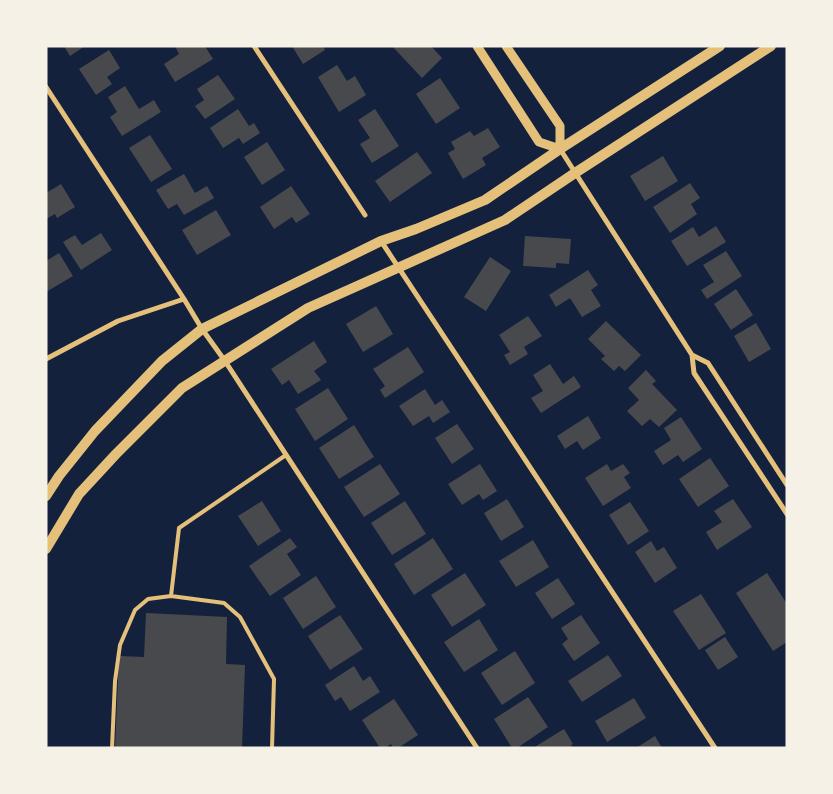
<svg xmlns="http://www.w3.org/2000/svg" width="833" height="794" viewBox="0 0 833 794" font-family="Roboto,sans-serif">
<rect width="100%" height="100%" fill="#14213d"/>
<path fill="#48494c" d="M64,46H85L70,56Z
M175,46H205L213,59L175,82L164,64L179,54Z
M292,46H323L325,50L303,64Z
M392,46H431L442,58L422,78Z
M109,50L120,68L107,77L112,84L96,95L79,69Z
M337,65L347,81L355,76L366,95L339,112L318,77Z
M218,75L235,99L205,119L195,106L204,100L197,89Z
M440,78L460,108L436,124L416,94Z
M125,86L139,109L154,100L161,112L122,136L110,117L117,112L108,97Z
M238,109L249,126L254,123L260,133L243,144L239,138L223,148L210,128Z
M375,109L399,146L372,163L360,144L370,138L358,120Z
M488,128L500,147L482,158L486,165L463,179L448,153L455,149L451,142L470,131L474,136Z
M150,135L172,169L151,182L129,148Z
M267,142L285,170L262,185L244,157Z
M417,152L432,173L390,202L375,181Z
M663,156L678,181L645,201L630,176Z
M184,174L195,193L207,186L214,198L184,215L177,204L168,209L156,190Z
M690,183L700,198L691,204L697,214L670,233L653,207Z
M61,184L75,207L57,218L55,214L46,219V193Z
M291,186L310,214L296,223L292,217L274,229L260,207Z
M216,210L231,235L197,255L182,230Z
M716,226L726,242L687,266L671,241L693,227L699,237Z
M101,233L112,250L81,270L63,242L75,235L82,245Z
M525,236L571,239L569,264L556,263V268L523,266Z
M726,251L742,276L707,299L701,290L714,282L703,265Z
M59,253L73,276L46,292V261Z
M490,257L511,271L486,311L464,297Z
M588,270L598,285L591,290L601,306L582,317L570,298L556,307L549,295Z
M736,289L753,315L731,330L714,304Z
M376,306L393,334L363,352L346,324Z
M528,316L542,336L524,347L528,354L510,365L504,355L510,352L499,335Z
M606,321L641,355L625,371L619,366L614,371L601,359L605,356L588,339Z
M756,323L771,349L749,362L734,336Z
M314,341L327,362L314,371L321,380L298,394L289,380L282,385L271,369Z
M408,347L424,372L385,398L380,390L385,386L373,369Z
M550,364L563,384L574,376L581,387L541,413L531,398L543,391L533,375Z
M646,370L656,381L652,384L677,410L659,427L650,419L642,426L627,411L639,400L628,388Z
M328,388L348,419L315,441L295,409Z
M425,389L435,405L442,400L450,412L433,423L429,416L413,426L399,406Z
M588,416L601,438L583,450L577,441L565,449L557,436Z
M681,417L702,449L683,462L678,455L663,465L654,451L671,440L664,428Z
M457,424L474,449L452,464L435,438Z
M354,425L374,457L339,479L319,448Z
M710,458L729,486L698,507L679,479Z
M380,464L400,494L364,517L344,487Z
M480,464L497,491L483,500L479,494L462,505L448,484Z
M607,464L611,471L623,464L630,473L624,477L631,488L603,506L585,478Z
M507,499L524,527L501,541L484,513Z
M733,499L752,527L717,550L706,532L722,522L714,511Z
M262,501L281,531L258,546L238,516Z
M405,501L426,534L392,555L371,523Z
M630,502L649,531L628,545L609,515Z
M290,538L297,547L287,554L301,575L270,596L249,566Z
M433,538L453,569L414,595L394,564Z
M533,540L549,567L516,587L499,561Z
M651,541L657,551L664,547L677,568L655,583L635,552Z
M465,573L486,605L452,627L431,595Z
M767,573L787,604V642L773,651L736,593Z
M316,576L336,607L303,629L283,598Z
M558,578L575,604L552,619L535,593Z
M701,594L726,633L699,650L673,611Z
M146,613L227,617L226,664L245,665L242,748H115L119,656L144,657Z
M340,615L363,649L330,670L308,636Z
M581,615L600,643L574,661L562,644L568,639L561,628Z
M479,619L498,650L464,672L444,642Z
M725,637L738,657L718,670L705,650Z
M515,651L535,683L502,705L481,673Z
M608,655L622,676L582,702L568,681Z
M354,666L363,681L370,676L380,692L350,711L341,697L335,701L325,685Z
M528,697L548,727L517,748H512L494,719Z
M634,698L646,718L607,742L595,721Z
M394,699L418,735L398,748H393L391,744L385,748H380L362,720Z
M564,729L573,744L571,745L573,748H533Z
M655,736L662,748H636Z"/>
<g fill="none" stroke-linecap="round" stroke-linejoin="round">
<path stroke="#e5c07b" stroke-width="4" d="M112,748L115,681L120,645L135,610L148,599L171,596
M272,748L274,679L240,617L224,603L171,596L179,528L286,455"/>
<path stroke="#e5c07b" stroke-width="5" d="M254,46L365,215
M46,87L184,299L202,329L225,361L477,748
M560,149L692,355L694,373L787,514
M381,241L715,748
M692,355L708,363L787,485
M46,359L118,321L184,299"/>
<path stroke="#e5c07b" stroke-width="9" d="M477,46L539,142L560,149V126L506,46"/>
<path stroke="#e5c07b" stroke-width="10" d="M46,496L59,476L95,431L162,361L202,329L381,241L416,229L485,200L560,149L720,46
M46,549L79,494L116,454L182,388L308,308L505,220L575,173L771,46"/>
</g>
<rect width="833" height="794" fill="none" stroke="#f6f1e7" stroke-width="95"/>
</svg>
